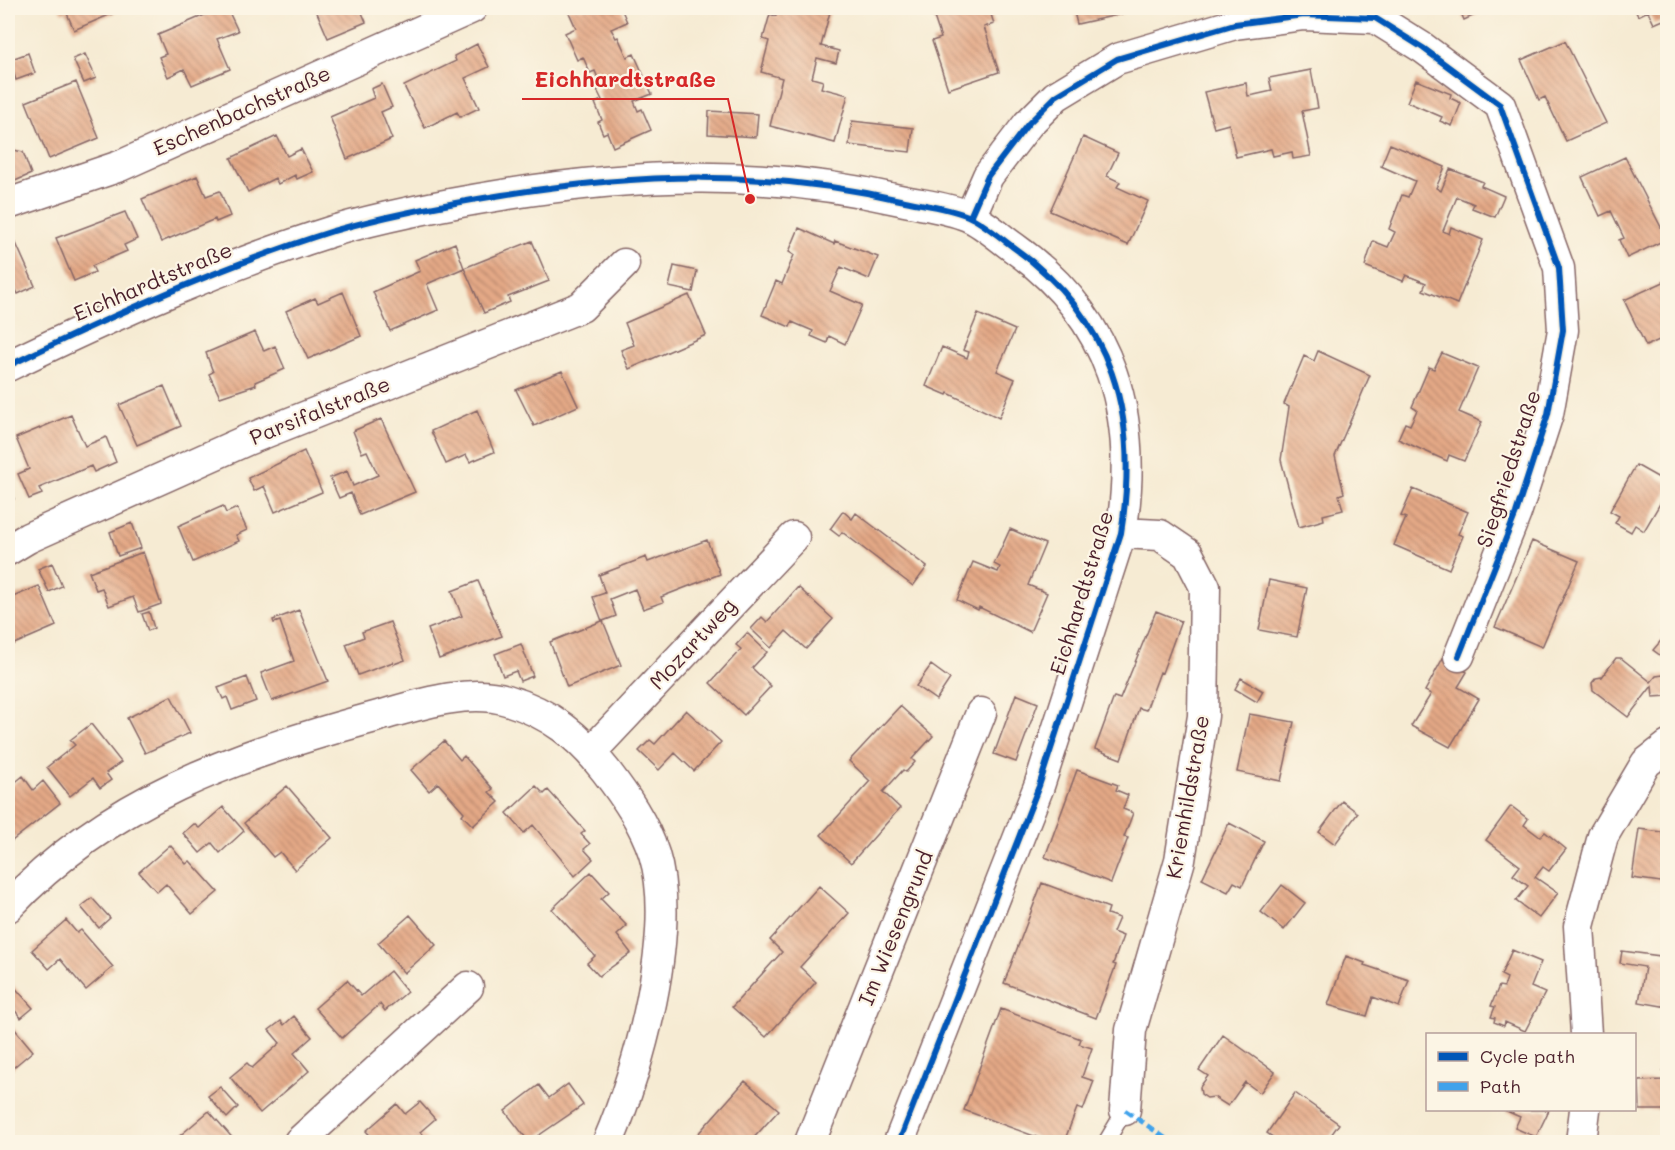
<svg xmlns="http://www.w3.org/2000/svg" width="1675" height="1150" viewBox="0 0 1675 1150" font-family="Mali,sans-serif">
<defs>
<pattern id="building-back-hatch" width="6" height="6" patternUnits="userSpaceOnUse" patternTransform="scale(1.5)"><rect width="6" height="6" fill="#e4a986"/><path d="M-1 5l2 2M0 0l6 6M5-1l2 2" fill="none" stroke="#bb896e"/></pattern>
</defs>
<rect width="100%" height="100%" fill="#fcf5e5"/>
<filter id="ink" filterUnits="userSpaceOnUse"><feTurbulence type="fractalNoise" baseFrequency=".0167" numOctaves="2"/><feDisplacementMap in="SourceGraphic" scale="12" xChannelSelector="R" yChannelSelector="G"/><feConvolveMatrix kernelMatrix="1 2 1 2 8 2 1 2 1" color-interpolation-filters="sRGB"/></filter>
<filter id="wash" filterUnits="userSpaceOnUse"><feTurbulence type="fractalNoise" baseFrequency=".008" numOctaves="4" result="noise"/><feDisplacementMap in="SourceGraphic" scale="24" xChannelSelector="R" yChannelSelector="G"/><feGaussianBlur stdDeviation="1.35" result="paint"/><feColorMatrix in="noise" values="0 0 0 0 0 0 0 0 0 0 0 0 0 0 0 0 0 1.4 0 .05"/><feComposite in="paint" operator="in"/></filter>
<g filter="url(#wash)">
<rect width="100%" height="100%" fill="#f6ebd3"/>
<g id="blocks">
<path fill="url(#building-back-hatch)" d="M59,8H122L123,9L74,30L66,11L62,13Z
M221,8H227L238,31L217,39L230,69L192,85L184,69L168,77L159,57L166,54L158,35Z
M315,8H360L366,22L328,38Z
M567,8H621L627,22L611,29L616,38L618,37L627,57L634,54L652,94L634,101L638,111L642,109L651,130L613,147L607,132L603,134L598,122L602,120L595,103L602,100L597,90L602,88L595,71L590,73L583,57L577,60L565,33L576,28Z
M778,8H831L821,46L839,51L836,63L817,58L812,78L823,81L821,88L848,95L835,143L770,126L782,78L761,72L769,41L763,39L770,14L776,16Z
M944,8H989L994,24L984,27L999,72L948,89L932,41L941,38L934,17L946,13Z
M1073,8H1121L1122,14L1077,24Z
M1459,8H1490L1464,20Z
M1634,8H1668V18L1654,24L1648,11L1638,16Z
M1565,41L1606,123L1566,141L1545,97L1539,100L1521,60Z
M477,44L489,67L465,78L479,108L460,117L457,112L425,128L404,86L456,61L454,56Z
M28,53L35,73L16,80L9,60Z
M85,54L96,78L84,83L73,59Z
M1311,70L1318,108L1302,111L1311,156L1293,159L1292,152L1273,156L1271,149L1236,157L1229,124L1214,128L1204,92L1246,83L1248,96L1254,95L1272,91L1269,78Z
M1416,80L1451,94L1450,98L1461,103L1452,126L1440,121L1442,117L1407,102Z
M76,82L99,138L49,159L26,102Z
M382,84L392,107L381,112L392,139L347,159L330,117L374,98L371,89Z
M709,111L758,114L756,137L708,134Z
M852,121L913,128L910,152L849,145Z
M277,136L287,156L301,149L313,172L297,179L295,175L278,184L275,178L248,192L231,158Z
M1083,137L1118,153L1107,176L1120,182L1117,187L1148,201L1128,245L1050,211Z
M1390,144L1445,167L1436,188L1441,191L1450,169L1483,182L1481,186L1504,196L1495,217L1472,208L1474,204L1457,197L1443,231L1449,234L1451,227L1483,240L1457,304L1423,290L1426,283L1406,275L1403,281L1365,266L1373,241L1388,247L1395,232L1389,229L1402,195L1408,197L1415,181L1381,166Z
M8,149L23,152L31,174L8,184Z
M1625,157L1667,239L1627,258L1619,240L1624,238L1611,211L1600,216L1582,177Z
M197,176L206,196L220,191L230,216L216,222L215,219L161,242L142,199Z
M125,212L137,239L124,245L127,251L92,266L95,272L74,281L56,238Z
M799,228L834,244L835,241L878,257L869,279L841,267L830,291L862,305L845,344L829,336L827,343L811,336L813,331L792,322L790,327L762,315L776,281L782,284L794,255L789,252Z
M15,241L35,286L18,294L14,286L8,289V244Z
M532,241L549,281L508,297L510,302L484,313L464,268Z
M455,243L464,268L427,284L438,310L390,331L373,292L420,271L415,260Z
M674,266L697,271L693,292L669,287Z
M1668,280V336L1646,346L1624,300Z
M343,292L361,336L308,359L286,311L315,298L318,303Z
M689,295L706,335L629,369L621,350L634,345L625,323Z
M978,314L1015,330L997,371L1015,379L999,418L948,393L947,395L926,386L942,347L967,358L969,352L963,350Z
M255,332L264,351L275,346L285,369L255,382L256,385L220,397L209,374L213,372L206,353Z
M1318,351L1370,375L1335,456L1344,493L1339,495L1343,510L1323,515L1324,520L1299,527L1281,460L1289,407L1284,404L1304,356L1314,361Z
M1442,353L1478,368L1459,412L1482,422L1464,461L1449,455L1447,461L1398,439L1405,423L1410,425L1417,410L1412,407L1429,367L1434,369Z
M562,371L578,406L534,426L516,390Z
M164,386L181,426L137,445L119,405Z
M477,410L494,452L470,462L466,455L446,464L431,431Z
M71,415L85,446L106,437L116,462L94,472L91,466L39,488L42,494L29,499L18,474L29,469L16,438Z
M381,419L415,492L360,515L351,493L339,498L330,478L347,471L353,486L378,475L367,451L362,453L353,431Z
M304,451L322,492L275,512L264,486L254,491L248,478Z
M1636,465L1668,483V490L1644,531L1635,525L1631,532L1615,523L1619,516L1610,511Z
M8,484L14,499L8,502Z
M1413,489L1468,512L1458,534L1463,536L1449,569L1394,545L1406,518L1401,516Z
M223,506L226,513L237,508L247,530L236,535L239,541L193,562L178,526Z
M843,511L852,519L856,513L927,567L913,586L842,532L839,536L830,529Z
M132,523L141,548L118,556L110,532Z
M1010,529L1045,544L1028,585L1047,593L1030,632L979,607L978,610L957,600L973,562L998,572L1000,567L994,564Z
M707,540L720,574L661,597L663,602L643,609L635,589L610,599L616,616L603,621L621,665L567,687L550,642L602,621L593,597L605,593L599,575L646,557L648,562Z
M1532,541L1579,561L1542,647L1495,627Z
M143,552L161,604L139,612L133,597L109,606L102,588L96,590L89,572Z
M52,563L62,586L49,592L38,569Z
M1269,580L1307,588L1297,637L1259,630Z
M478,581L502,636L439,659L428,629L462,616L452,591Z
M39,586L56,626L12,645L8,635V599Z
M798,587L833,619L806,649L786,631L771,648L751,629L762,617L767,622Z
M299,610L328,681L272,701L261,673L294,661L280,621L274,623L273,620Z
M1156,611L1181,621L1162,673L1160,672L1146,710L1139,708L1121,759L1095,749L1114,697L1120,699Z
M149,612L154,628L148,631L142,614Z
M390,622L405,660L394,664L393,662L358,675L346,644L364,637L362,632Z
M1668,623V661L1653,650L1665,636L1661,632Z
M747,633L767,652L752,668L771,686L744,715L710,683L741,649L736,645Z
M521,644L533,676L520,681L516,671L503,676L495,654Z
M1443,658L1467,672L1458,687L1479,699L1450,747L1411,726L1431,694L1425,691Z
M1616,658H1621L1651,682L1656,676L1663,675L1668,678V696L1653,697L1652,686L1628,717L1593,690L1592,683L1596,678L1602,677Z
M931,665L950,679L936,700L916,686Z
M247,677L256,701L232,710L227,697L223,699L218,688Z
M1241,678L1263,691L1257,702L1235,689Z
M1016,694L1038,703L1016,762L994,754Z
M171,696L190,733L145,753L127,718Z
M900,706L933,736L912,759L915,762L906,772L903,770L883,792L900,808L851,863L821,835L870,781L849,761Z
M686,710L721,742L694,771L675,753L659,770L639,751L650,740L655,744Z
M1249,714L1294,722L1281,781L1237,772Z
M91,724L121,762L106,773L111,780L100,788L93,778L70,796L47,767L75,745L70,740Z
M444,741L460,760L464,756L493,789L489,792L499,802L473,826L462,815L464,812L438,783L429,791L411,770Z
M1077,770L1118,785L1116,790L1128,795L1123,809L1133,813L1124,837L1128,838L1111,883L1045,857Z
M23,776L33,790L43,781L60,803L8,844V788Z
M287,786L332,838L295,870L280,852L273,857L244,823Z
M536,786L544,794L548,790L585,831L581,834L590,844L584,849L593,859L575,876L533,825L524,833L507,813Z
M1342,801L1358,813L1335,844L1319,832Z
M1511,806L1528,819L1524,825L1540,837L1545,832L1566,849L1549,871L1543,867L1535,877L1558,893L1539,918L1516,901L1528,886L1513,875L1520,866L1486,840Z
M223,807L244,831L220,853L212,843L200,853L183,833L194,824L199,828Z
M1229,823L1264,841L1242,886L1234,882L1228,892L1202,879Z
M1639,829L1668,833V883L1632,878Z
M170,845L186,864L190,861L218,892L192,914L166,884L157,892L139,872Z
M591,872L609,892L601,899L627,926L617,935L631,953L599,976L587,963L595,956L552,909Z
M1042,883L1109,908L1107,914L1119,918L1113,932L1123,936L1113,964L1116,965L1096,1018L1004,983Z
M1282,885L1305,903L1284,930L1261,912Z
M819,886L849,913L800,967L816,982L766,1037L732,1007L782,952L770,940Z
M92,898L110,918L99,928L81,907Z
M410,915L436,945L404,973L378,943Z
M66,920L77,933L81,930L113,967L86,990L60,959L49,969L32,950Z
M1512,950L1541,962L1531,987L1545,993L1525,1031L1505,1022L1504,1026L1494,1022L1495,1018L1491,1017L1495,1007L1491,1006L1499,986L1504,987L1507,978L1501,975Z
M1622,951L1668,957V1007L1639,1002L1645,967L1620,963Z
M1346,956L1365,963L1364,965L1409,980L1399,1007L1373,997L1367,1016L1328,1005Z
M390,971L407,992L385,1011L380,1004L342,1038L315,1008L347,980L361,996Z
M11,983L33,1008L21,1018L8,1002V986Z
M1001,1009L1081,1039L1079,1044L1092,1048L1082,1077L1094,1081L1083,1110L1077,1108L1064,1142H1050L964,1110Z
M8,1013L11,1017L8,1021L33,1051L8,1072Z
M294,1016L312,1037L294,1053L309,1071L260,1113L230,1077L247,1063L252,1068L280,1043L269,1030L281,1021L284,1025Z
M1223,1035L1275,1072L1260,1093L1245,1082L1228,1106L1214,1097L1207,1098L1201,1094L1200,1087L1208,1076L1199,1070Z
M1663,1071H1668V1110H1640L1639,1081L1663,1080Z
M745,1081L779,1110L750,1142H703L696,1136Z
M568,1084L583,1105L529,1142L505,1111L539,1085L549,1098Z
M220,1087L238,1107L227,1118L208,1096Z
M1295,1093L1339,1124L1326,1142H1280L1267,1133Z
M420,1102L435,1119L420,1132L429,1142H376L366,1131L397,1104L405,1114Z
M1504,1110H1549L1536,1137L1515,1128L1520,1117Z
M209,1111L236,1142H179L176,1139Z"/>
</g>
</g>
<g filter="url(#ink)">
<use href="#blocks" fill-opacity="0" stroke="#866666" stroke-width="1.5"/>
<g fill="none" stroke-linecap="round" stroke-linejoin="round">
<defs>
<path id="service" d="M1106,1142L1125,1110"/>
<path id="minor" d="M8,204L120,166L472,8
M970,217L988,176L1028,124L1056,96L1117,59L1235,24L1304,15L1375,18L1423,48L1500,105L1559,268L1563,330L1548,414L1516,513L1459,656
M8,366C113,315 222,266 333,231C388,215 446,204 502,195C640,173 764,169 900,200C922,205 947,207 968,216C984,223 999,237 1013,247C1113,318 1140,416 1121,533L1039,786L899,1142
M1121,533L1160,535L1188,554L1205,587L1203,716L1180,860L1131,1030L1125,1110
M8,550L28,538L247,440L581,307L624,264
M591,752L794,537
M8,907C109,799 236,755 375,717C415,706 466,688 507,700C550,713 579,736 606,771C625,796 644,823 654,854C678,931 639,1070 608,1142
M1586,1034L1579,926L1603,836L1646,763L1668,746
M299,1142L468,987
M810,1142L981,713
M1581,1142L1585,1110"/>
</defs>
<use href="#service" stroke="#866666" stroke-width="18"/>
<use href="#minor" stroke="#866666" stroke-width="33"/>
<use href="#service" stroke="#fff" stroke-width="15"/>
<use href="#minor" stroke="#fff" stroke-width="30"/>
<path stroke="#40a2eb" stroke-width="4.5" stroke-dasharray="9 4.5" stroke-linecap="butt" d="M1125,1110L1171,1142"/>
<defs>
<path id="cycleway" d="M970,217L988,176L1028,124L1056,96L1117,59L1235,24L1304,15L1375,18L1423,48L1500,105L1559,268L1563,330L1548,414L1516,513L1459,656
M8,366C113,315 222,266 333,231C388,215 446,204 502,195C640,173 764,169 900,200C922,205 947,207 968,216C984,223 999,237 1013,247C1113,318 1140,416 1121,533L1039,786L899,1142"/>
</defs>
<use href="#cycleway" stroke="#fcf5e5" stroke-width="10"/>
<use href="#cycleway" stroke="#0057b8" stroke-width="6"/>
</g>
</g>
<g text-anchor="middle" stroke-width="4.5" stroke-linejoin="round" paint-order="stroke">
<g font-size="21" fill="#4a1f2b" stroke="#fcf5e5">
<text transform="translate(242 111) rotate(-24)" y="7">Eschenbachstraße</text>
<text transform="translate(153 282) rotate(-23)" y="7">Eichhardtstraße</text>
<text transform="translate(320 411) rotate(-22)" y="7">Parsifalstraße</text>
<text transform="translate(1509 469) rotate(-72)" y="7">Siegfriedstraße</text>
<text transform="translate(1082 593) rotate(-73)" y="7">Eichhardtstraße</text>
<text transform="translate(693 644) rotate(-47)" y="7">Mozartweg</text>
<text transform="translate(1188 797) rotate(-80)" y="7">Kriemhildstraße</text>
<text transform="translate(896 928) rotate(-68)" y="7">Im Wiesengrund</text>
</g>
</g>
<path fill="none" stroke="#d62828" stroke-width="2" d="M750 199L728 99H522"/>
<circle fill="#d62828" stroke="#fcf5e5" stroke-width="2" cx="750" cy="199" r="6"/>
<g font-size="22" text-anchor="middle" font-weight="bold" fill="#d62828" stroke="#fcf5e5" stroke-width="4.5" stroke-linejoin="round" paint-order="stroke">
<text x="625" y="87">Eichhardtstraße</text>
</g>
<rect width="1675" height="1150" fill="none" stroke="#fcf5e5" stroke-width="30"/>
<rect x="1426" y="1033" width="210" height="78" fill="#fcf5e5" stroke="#b59f9b" stroke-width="1.5"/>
<rect x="1438" y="1052" width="30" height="9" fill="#0057b8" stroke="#b59f9b" stroke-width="1.5"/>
<text x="1480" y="1063" font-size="18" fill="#4a1f2b">Cycle path</text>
<rect x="1438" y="1082" width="30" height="9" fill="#40a2eb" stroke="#b59f9b" stroke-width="1.5"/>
<text x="1480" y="1093" font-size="18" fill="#4a1f2b">Path</text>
</svg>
